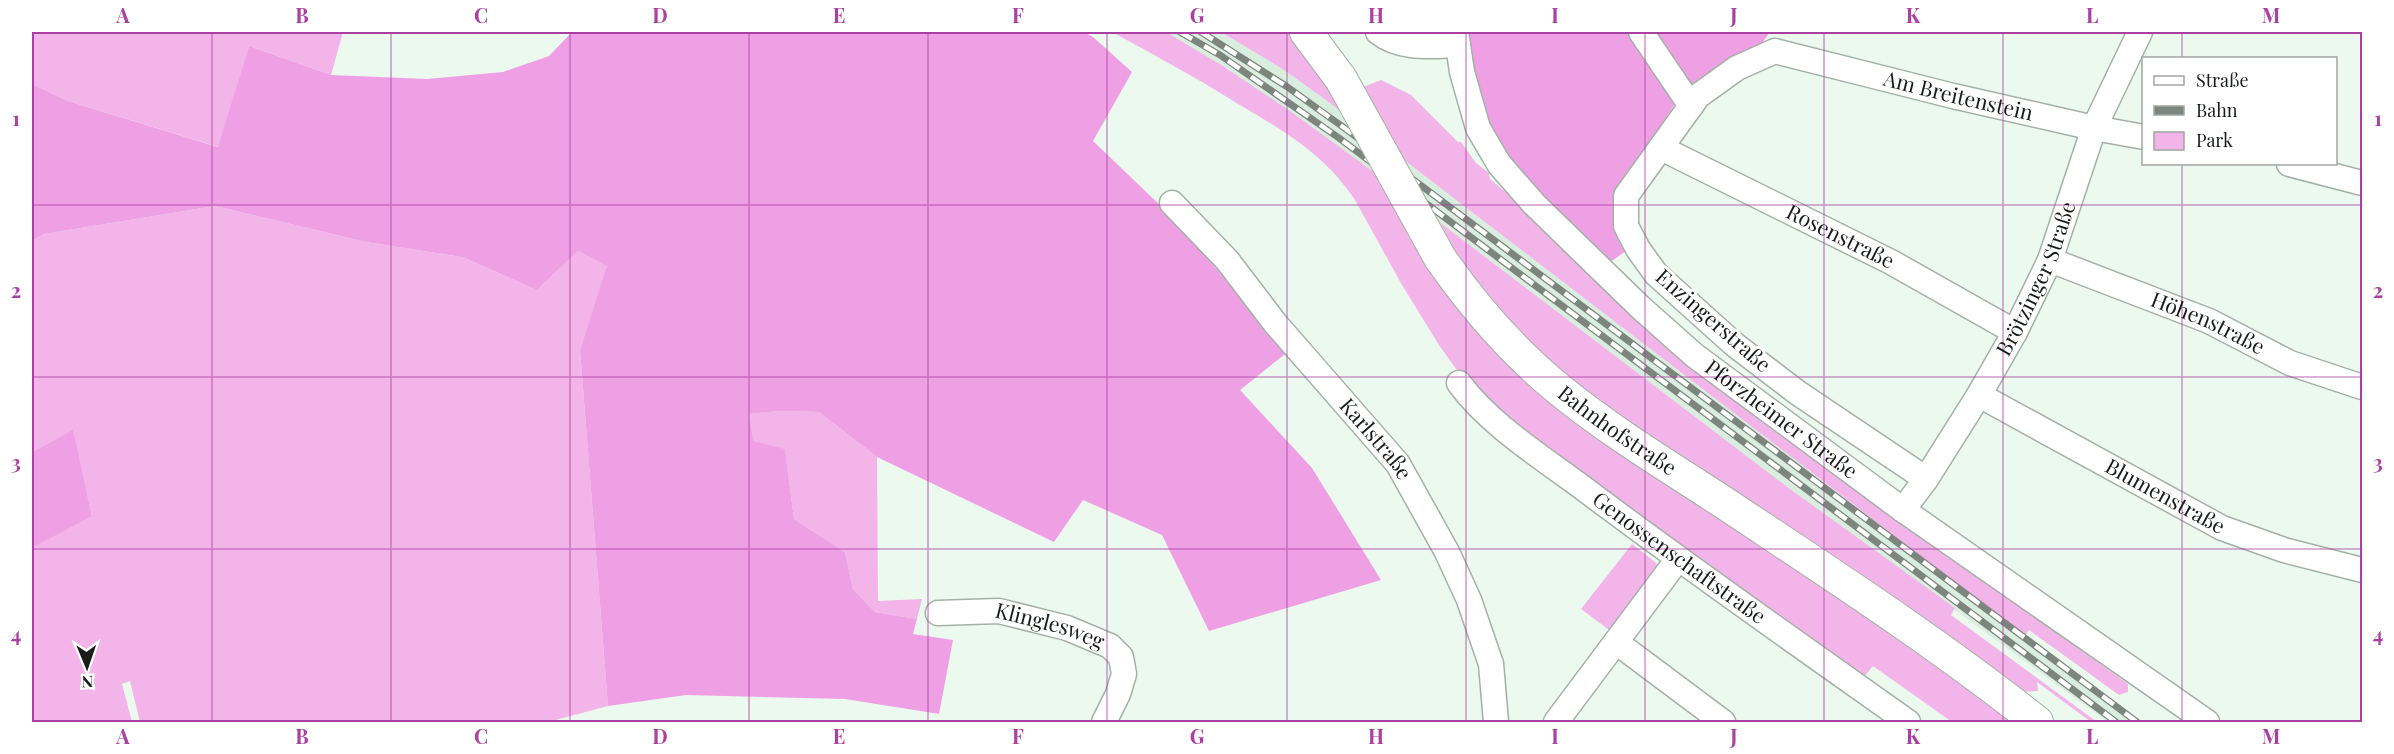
<svg xmlns="http://www.w3.org/2000/svg" width="2394" height="754" viewBox="0 0 2394 754" font-family="'Playfair Display',serif">
<rect width="100%" height="100%" fill="#ebf9ee"/>
<path fill="#d9eedf" d="M1166,32H1221L1281,68L1322,97L2025,636L2142,722H2108L1790,489L1367,167L1223,66Z"/>
<path fill="#f2b4e9" d="M32,32H343L331,75L249,46L219,147L68,101L32,84Z
M1112,32H1166L1223,66L1290,111L1367,167L1790,489L1955,608L1951,615L2097,722H2091L2037,682L2038,691L2020,692L1643,438L1516,337L1451,246L1452,245L1440,222L1407,234L1433,277L1438,274L1466,310L2023,722H1952L1873,666L1863,678L1536,444L1456,369L1439,345L1402,285L1355,200C1324,153 1282,130 1235,102C1195,77 1153,54 1112,32Z
M1221,32H1294L1330,91L1366,86L1381,80L1411,95L1458,142H1461L1476,163L1489,173L1490,179L1527,210L1694,369L1774,431L2128,684V692L2119,695L2029,630L2025,636L1322,97L1281,68Z
M215,206L366,242L462,257L537,290L578,251L608,266L580,350L608,706L548,722H140L130,681L122,684L132,722H32V548L92,515L72,431L32,452V241L44,234Z
M778,411L819,412L877,457L878,601L922,599L917,619L875,612L853,589L845,552L794,519L785,450L752,441L748,414Z
M1632,544L1655,562L1660,569L1612,632L1581,609Z"/>
<path fill="#efa0e5" d="M572,32H1084L1093,37L1132,72L1093,141L1163,208L1289,351L1240,390L1312,468L1381,580L1209,631L1162,535L1083,500L1054,542L877,457L819,412L778,411L749,414L753,441L785,449L794,519L845,552L853,589L875,612L917,619L913,634L953,640L939,714L845,699L686,695L608,706L580,350L607,266L578,251L537,290L462,257L366,242L215,206L44,234L32,241V84L68,101L218,147L249,46L331,75L427,79L503,72L549,56Z
M1468,32H1770L1757,50L1729,59L1676,102L1618,194L1626,251L1606,265L1509,159L1490,123L1477,90L1472,66Z
M73,430L92,516L32,548V452Z"/>
<g fill="none" stroke-linecap="round" stroke-linejoin="round">
<defs>
<g id="minor">
<path d="M1378,32C1401,50 1430,46 1458,45"/>
<path id="s1" d="M1456,32L1462,72L1478,128L1499,164L1534,204L1640,307L1694,355L1903,510L2207,722"/>
<path d="M1641,32L1691,106"/>
<path id="s2" d="M1661,148L1891,262L2015,332"/>
<path d="M2289,164L2362,183"/>
<path id="s3" d="M1172,203L1227,260L1275,323L1398,464L1447,552L1469,600L1491,664L1496,722"/>
<path id="s4" d="M2050,260L2209,321L2290,363L2362,387"/>
<path id="s5" d="M1459,383C1491,427 1548,461 1591,494C1695,572 1802,647 1908,722"/>
<path id="s6" d="M1979,395L2222,528L2284,550L2362,570"/>
<path id="s7" d="M1926,479L1798,393L1735,345L1656,274L1638,249L1626,226V196L1698,96L1737,68L1775,51L1953,96L2094,128L2144,137"/>
<path id="s8" d="M1903,510L1926,479L1979,395L2015,332L2050,260L2094,128L2140,32"/>
<path id="s9" d="M938,613L999,611L1067,628L1110,646L1121,657L1124,674L1118,694L1104,722"/>
<path d="M1616,642L1723,722"/>
<path d="M1556,722L1678,559"/>
</g>
<g id="major">
<path d="M1306,32L1341,79"/>
<path id="s10" d="M1440,258C1474,307 1514,353 1561,391C1614,434 1673,469 1729,506C1834,576 1939,644 2037,722"/>
</g>
</defs>
<use href="#minor" stroke="#a4b1a7" stroke-width="27"/>
<use href="#major" stroke="#a4b1a7" stroke-width="34"/>
<use href="#minor" stroke="#fff" stroke-width="24"/>
<use href="#major" stroke="#fff" stroke-width="32"/>
<defs>
<path id="rail" d="M1180,32L1220,55L1339,138L2116,722
M1201,32L1286,86L1343,127L2137,722"/>
</defs>
<use href="#rail" stroke="#7c867e" stroke-width="7"/>
<use href="#rail" stroke="#fff" stroke-width="4.5" stroke-dasharray="14" stroke-linecap="butt"/>
<defs>
<path id="major-bridge" d="M1341,79L1440,258"/>
</defs>
<use href="#major-bridge" stroke="#a4b1a7" stroke-width="34" stroke-linecap="butt"/>
<use href="#major-bridge" stroke="#fff" stroke-width="32"/>
</g>
<path fill="none" stroke="#aa40a1" stroke-width="1.5" stroke-opacity="0.55" d="M212,32V722M391,32V722M570,32V722M749,32V722M928,32V722M1107,32V722M1287,32V722M1466,32V722M1645,32V722M1824,32V722M2003,32V722M2182,32V58M2182,164V722M32,205H2362M32,377H2362M32,549H2362"/>
<g text-anchor="middle" stroke-width="6" stroke-linejoin="round" paint-order="stroke">
<g font-size="21" fill="#181d19" stroke="#fff">
<text dy="7" stroke="none"><textPath href="#s7" startOffset="828">Am Breitenstein</textPath></text>
<text dy="7" stroke="none"><textPath href="#s2" startOffset="200">Rosenstraße</textPath></text>
<text dy="7" stroke="none"><textPath href="#s8" startOffset="268">Brötzinger Straße</textPath></text>
<text transform="translate(1713 321) rotate(41)" y="7">Enzingerstraße</text>
<text dy="7" stroke="none"><textPath href="#s4" startOffset="170">Höhenstraße</textPath></text>
<text dy="7" stroke="none"><textPath href="#s1" startOffset="522">Pforzheimer Straße</textPath></text>
<text dy="7" stroke="none"><textPath href="#s10" startOffset="249">Bahnhofstraße</textPath></text>
<text dy="7" stroke="none"><textPath href="#s3" startOffset="312">Karlstraße</textPath></text>
<text dy="7" stroke="none"><textPath href="#s6" startOffset="212">Blumenstraße</textPath></text>
<text dy="7" stroke="none"><textPath href="#s5" startOffset="282">Genossenschaftstraße</textPath></text>
<text dy="7" stroke="none"><textPath href="#s9" startOffset="114">Klinglesweg</textPath></text>
</g>
</g>
<rect width="2394" height="754" fill="none" stroke="#ffffff" stroke-width="66"/>
<rect x="2142" y="57" width="195" height="108" fill="#ffffff" stroke="#a3a5a3" stroke-width="1.5"/>
<rect x="2154" y="76" width="30" height="9" fill="#ffffff" stroke="#a3a5a3" stroke-width="1.5"/>
<text x="2196" y="87" font-size="18" fill="#181d19">Straße</text>
<rect x="2154" y="106" width="30" height="9" fill="#7c867e" stroke="#a3a5a3" stroke-width="1.5"/>
<text x="2196" y="117" font-size="18" fill="#181d19">Bahn</text>
<rect x="2154" y="132" width="30" height="18" fill="#f2b4e9" stroke="#a3a5a3" stroke-width="1.5"/>
<text x="2196" y="147" font-size="18" fill="#181d19">Park</text>
<g transform="translate(87 667) rotate(178)" stroke="#ffffff" stroke-width="4.5" paint-order="stroke">
<path d="M0-4.5L10 22L0 15L-10 22Z" fill="#181d19"/>
<text y="-9" font-size="16" font-weight="bold" text-anchor="middle" fill="#181d19">N</text>
</g>
<rect x="33" y="33" width="2328" height="688" fill="none" stroke="#aa40a1" stroke-width="2"/>
<g font-size="20" text-anchor="middle" font-weight="bold" fill="#aa40a1">
<text x="123" y="23">A</text>
<text x="302" y="23">B</text>
<text x="481" y="23">C</text>
<text x="660" y="23">D</text>
<text x="839" y="23">E</text>
<text x="1018" y="23">F</text>
<text x="1197" y="23">G</text>
<text x="1376" y="23">H</text>
<text x="1555" y="23">I</text>
<text x="1734" y="23">J</text>
<text x="1913" y="23">K</text>
<text x="2092" y="23">L</text>
<text x="2271" y="23">M</text>
<text x="16" y="126">1</text>
<text x="2378" y="126">1</text>
<text x="16" y="298">2</text>
<text x="2378" y="298">2</text>
<text x="16" y="470">3</text>
<text x="2378" y="470">3</text>
<text x="16" y="642">4</text>
<text x="2378" y="642">4</text>
<text x="123" y="744">A</text>
<text x="302" y="744">B</text>
<text x="481" y="744">C</text>
<text x="660" y="744">D</text>
<text x="839" y="744">E</text>
<text x="1018" y="744">F</text>
<text x="1197" y="744">G</text>
<text x="1376" y="744">H</text>
<text x="1555" y="744">I</text>
<text x="1734" y="744">J</text>
<text x="1913" y="744">K</text>
<text x="2092" y="744">L</text>
<text x="2271" y="744">M</text>
</g>
</svg>
